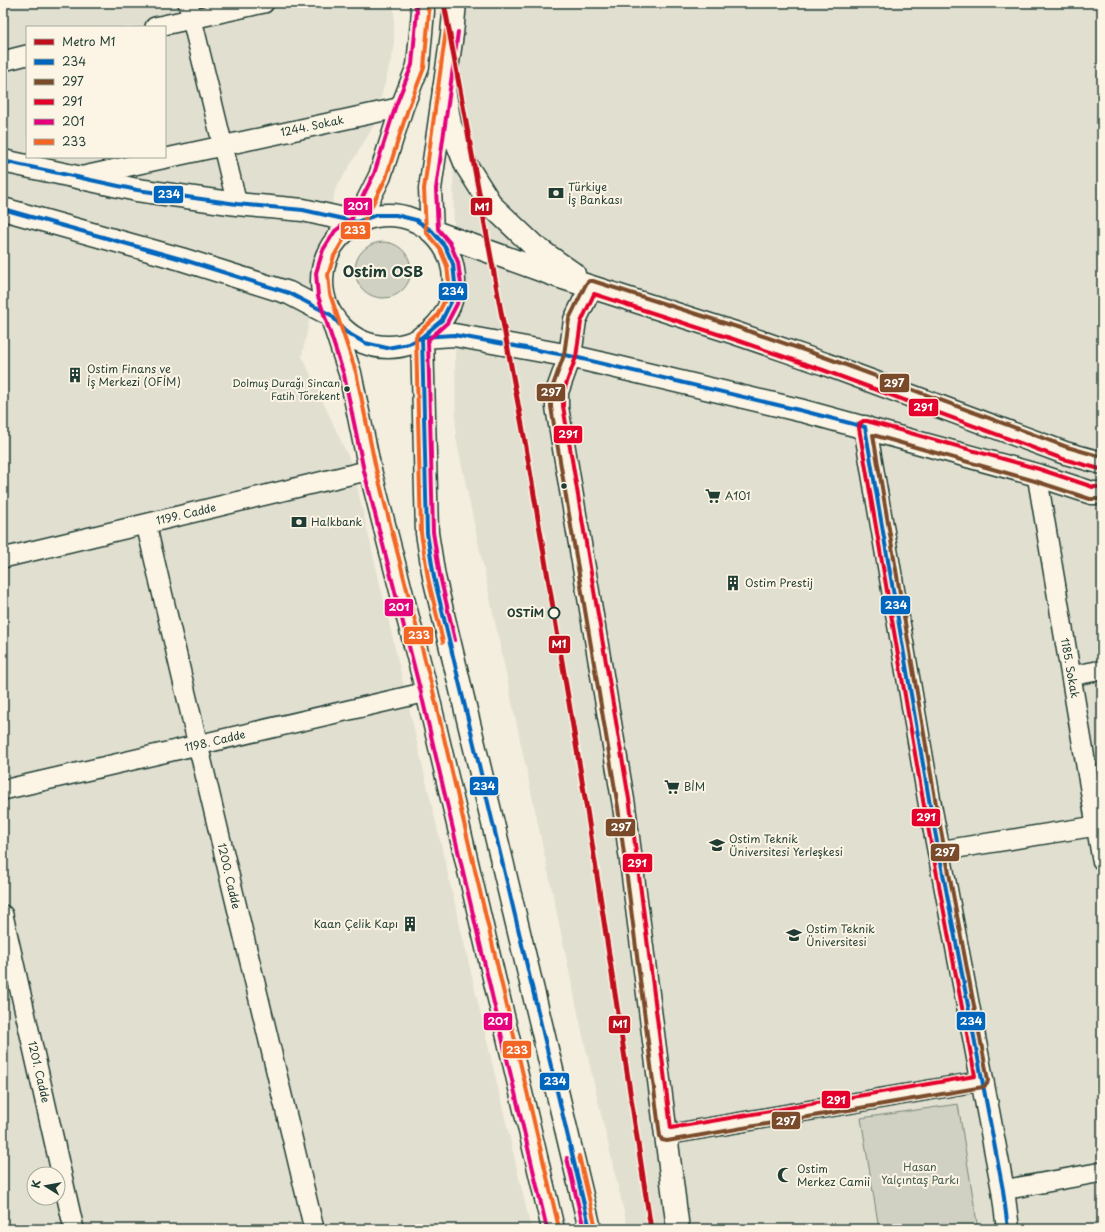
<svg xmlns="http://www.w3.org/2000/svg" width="1105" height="1232" viewBox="0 0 1105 1232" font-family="'Playpen Sans',sans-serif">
<rect width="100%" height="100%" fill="#f3eede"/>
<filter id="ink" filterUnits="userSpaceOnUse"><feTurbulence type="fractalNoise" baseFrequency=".025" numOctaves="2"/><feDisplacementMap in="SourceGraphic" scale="8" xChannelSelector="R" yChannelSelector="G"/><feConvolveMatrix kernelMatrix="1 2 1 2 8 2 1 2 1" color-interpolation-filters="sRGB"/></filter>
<g filter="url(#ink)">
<path fill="#e1dfd0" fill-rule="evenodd" d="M3,3H394V49L373,127L335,190L302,356L352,465L531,1229H3ZM27,27H165V157H27ZM34,1174H58V1198H34Z
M453,3H1102V1229H628L583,1036L456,438L452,34Z"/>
<path fill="#d0d1c2" stroke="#78877b" d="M355 270a28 28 0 1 1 56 0a28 28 0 1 1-56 0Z
M958,1104L978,1229H879L861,1118Z"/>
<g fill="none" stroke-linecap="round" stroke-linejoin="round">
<defs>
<path id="minor" d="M188,3L237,204
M155,27L264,3
M3,61L27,55
M79,177L402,107
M1037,475L1102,860
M146,524L198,745L314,1229
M3,558L370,470
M1071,676L1102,670
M3,790L427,692
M938,851L1096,826
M3,915L74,1229
M666,1135L982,1081
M1003,1190L1102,1172"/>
<path id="tertiary" d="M570,356L557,392V407L624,806L678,1229
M865,427L930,805L1003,1190L1008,1229"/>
<path id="secondary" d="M3,161L137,190L237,204L303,210L357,222L380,176L402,107L418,66L423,11L421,3
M3,209L181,259L289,293L331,315
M432,231L430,189L452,34L455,3"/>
<path id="primary" d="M444,89L450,125L466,165L492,206L534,246L574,274
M322 281a66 66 0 1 1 132 0a66 66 0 1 1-132 0Z
M432,231L557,276L735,333L825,364L1065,453L1102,463
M331,315L350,373L370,470L427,692L553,1229
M422,337L427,533L434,577L590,1229
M422,337L454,335L570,356L803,411L1037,475L1092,493H1102
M570,356L575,320L591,287"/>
</defs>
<use href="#minor" stroke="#1f3d34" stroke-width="22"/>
<use href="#tertiary" stroke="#1f3d34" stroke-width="25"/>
<use href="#secondary" stroke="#1f3d34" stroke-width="25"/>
<use href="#primary" stroke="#1f3d34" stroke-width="25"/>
<use href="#minor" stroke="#fcf5e5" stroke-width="19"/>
<use href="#tertiary" stroke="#fcf5e5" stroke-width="22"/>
<use href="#secondary" stroke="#fcf5e5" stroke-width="22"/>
<use href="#primary" stroke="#fcf5e5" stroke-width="22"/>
<defs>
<path id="bus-1" d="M3,161L137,190L237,204L303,210L357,222L376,215H396L416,220L432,231L445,246L453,264L455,283L451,302L442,320L422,337L409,344L387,348L365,343L346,332L331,315L289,293L181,259L3,209
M422,337L454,335L570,356L803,411L865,427L930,805L1003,1190L1008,1229
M422,337L427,533L434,577L590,1229"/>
<path id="bus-2" d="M1102,457L1067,447L827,358L737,327L593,281H589L586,284L569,319L564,355L551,391V407L618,807L660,1136L662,1140L667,1141L983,1087L987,1084L988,1080L936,804L873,435L1035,481L1090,499H1102"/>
<path id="bus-3" d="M1100,469L1063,459L823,370L733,339L594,294L581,322L576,357L563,393V406L630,805L671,1128L975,1076L924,806L859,428L860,424L863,421H867L1039,469L1093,487H1102"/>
<path id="bus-4" d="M415,4L417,11L412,65L396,105L374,174L352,218L335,231L323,250L316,273L318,296L344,375L364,471L421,693L547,1229
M455,640L440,576L433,532L428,340L447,323L457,304L461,284L458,262L450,243L438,229L436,189L458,32
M567,1158L584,1229"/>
<path id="bus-5" d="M427,3L429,12L424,68L408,109L386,178L362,225L344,239L334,256L328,275L330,294L356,372L376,469L433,691L559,1228
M443,642L428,578L421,533L416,337L418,333L437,316L445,300L449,283L447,266L440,249L426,232L424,189L446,30
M579,1156L596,1228"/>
</defs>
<use href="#bus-1" stroke="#fcf5e5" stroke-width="7"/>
<use href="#bus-2" stroke="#fcf5e5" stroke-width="7"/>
<use href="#bus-3" stroke="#fcf5e5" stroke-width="7"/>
<use href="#bus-4" stroke="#fcf5e5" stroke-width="7"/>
<use href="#bus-5" stroke="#fcf5e5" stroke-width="7"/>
<use href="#bus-1" stroke="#0065bd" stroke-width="4"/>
<use href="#bus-2" stroke="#7a4b2a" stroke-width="4"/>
<use href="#bus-3" stroke="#e4002b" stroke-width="4"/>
<use href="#bus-4" stroke="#e5007d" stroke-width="4"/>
<use href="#bus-5" stroke="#f26522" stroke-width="4"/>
<defs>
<path id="metro-1" d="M444,3L526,447L586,804L651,1229"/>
</defs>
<use href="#metro-1" stroke="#fcf5e5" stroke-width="8"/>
<use href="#metro-1" stroke="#bf0e1c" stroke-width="5"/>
</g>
</g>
<defs>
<symbol id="bank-bare" viewBox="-9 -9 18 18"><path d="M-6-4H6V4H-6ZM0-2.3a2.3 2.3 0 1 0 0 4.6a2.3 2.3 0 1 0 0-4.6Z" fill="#1f3d34" stroke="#fcf5e5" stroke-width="2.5" paint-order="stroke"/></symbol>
<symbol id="building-bare" viewBox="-9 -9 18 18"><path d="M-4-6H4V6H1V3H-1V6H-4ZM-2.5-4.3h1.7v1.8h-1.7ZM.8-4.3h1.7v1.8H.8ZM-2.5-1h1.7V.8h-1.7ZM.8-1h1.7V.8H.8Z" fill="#1f3d34" stroke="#fcf5e5" stroke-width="2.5" paint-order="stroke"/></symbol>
<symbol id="supermarket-bare" viewBox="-9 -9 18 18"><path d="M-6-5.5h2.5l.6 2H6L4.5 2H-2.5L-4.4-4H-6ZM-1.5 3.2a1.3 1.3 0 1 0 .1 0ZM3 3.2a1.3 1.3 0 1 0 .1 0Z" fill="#1f3d34" stroke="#fcf5e5" stroke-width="2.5" paint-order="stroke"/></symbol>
<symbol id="university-bare" viewBox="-9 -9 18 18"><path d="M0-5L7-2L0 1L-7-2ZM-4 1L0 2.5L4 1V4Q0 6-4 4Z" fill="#1f3d34" stroke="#fcf5e5" stroke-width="2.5" paint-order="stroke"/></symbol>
<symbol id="school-bare" viewBox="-9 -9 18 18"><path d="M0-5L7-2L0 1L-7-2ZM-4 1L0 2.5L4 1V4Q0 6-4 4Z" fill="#1f3d34" stroke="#fcf5e5" stroke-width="2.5" paint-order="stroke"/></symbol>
<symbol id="mosque-bare" viewBox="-9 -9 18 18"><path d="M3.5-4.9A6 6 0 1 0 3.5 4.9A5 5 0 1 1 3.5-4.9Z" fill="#1f3d34" stroke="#fcf5e5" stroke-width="2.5" paint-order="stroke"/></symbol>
</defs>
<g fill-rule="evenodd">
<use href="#bank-bare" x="545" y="182" width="22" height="22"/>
<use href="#building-bare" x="64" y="364" width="22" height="22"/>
<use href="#supermarket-bare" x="702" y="485" width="22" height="22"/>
<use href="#bank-bare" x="288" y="511" width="22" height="22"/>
<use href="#building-bare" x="722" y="572" width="22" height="22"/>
<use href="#supermarket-bare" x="661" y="776" width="22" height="22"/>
<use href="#university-bare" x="706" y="834" width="22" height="22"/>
<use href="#building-bare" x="399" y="913" width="22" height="22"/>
<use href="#school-bare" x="783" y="924" width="22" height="22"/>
<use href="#mosque-bare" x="774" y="1164" width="22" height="22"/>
</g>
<g fill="#1f3d34" stroke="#fcf5e5" stroke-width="1.5">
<circle cx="347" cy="389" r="3.5"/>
<circle cx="564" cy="486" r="3.5"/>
</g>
<circle fill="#fcf5e5" stroke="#1f3d34" stroke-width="2" cx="554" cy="613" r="5.5"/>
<g text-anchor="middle" stroke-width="4" stroke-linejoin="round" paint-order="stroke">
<g font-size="10" fill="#1f3d34" stroke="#fcf5e5" text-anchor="end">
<text x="340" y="387">Dolmuş Durağı Sincan<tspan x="340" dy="13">Fatih Törekent</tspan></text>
</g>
<g font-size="11" fill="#1f3d34" stroke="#fcf5e5">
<text transform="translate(312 126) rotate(-12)" y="4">1244. Sokak</text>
<text transform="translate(186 514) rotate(-13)" y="4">1199. Cadde</text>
<text transform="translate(1070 668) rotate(80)" y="4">1185. Sokak</text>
<text transform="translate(215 741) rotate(-13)" y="4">1198. Cadde</text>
<text transform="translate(229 876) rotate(77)" y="4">1200. Cadde</text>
<text transform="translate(39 1072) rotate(77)" y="4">1201. Cadde</text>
</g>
<g font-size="11" fill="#1f3d34" stroke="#fcf5e5" text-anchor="start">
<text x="568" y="191">Türkiye<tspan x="568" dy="13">İş Bankası</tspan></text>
<text x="87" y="373">Ostim Finans ve<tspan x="87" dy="13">İş Merkezi (OFİM)</tspan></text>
<text x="725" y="500">A101</text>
<text x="311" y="526">Halkbank</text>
<text x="745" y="587">Ostim Prestij</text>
<text x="684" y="791">BİM</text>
<text x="729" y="843">Ostim Teknik<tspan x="729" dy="13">Üniversitesi Yerleşkesi</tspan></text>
<text x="398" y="928" text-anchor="end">Kaan Çelik Kapı</text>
<text x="806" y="933">Ostim Teknik<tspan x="806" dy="13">Üniversitesi</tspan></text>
<text x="797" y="1173">Ostim<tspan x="797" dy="13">Merkez Camii</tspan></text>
</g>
<g font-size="11" font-weight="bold" fill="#1f3d34" stroke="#fcf5e5" text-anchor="end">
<text x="544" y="617">OSTİM</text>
</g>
<g font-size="11" fill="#425b50" stroke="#fcf5e5">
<text x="920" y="1171">Hasan<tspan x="920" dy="13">Yalçıntaş Parkı</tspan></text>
</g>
<g font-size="15" font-weight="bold" fill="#1f3d34" stroke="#fcf5e5">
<text x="383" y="277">Ostim OSB</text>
</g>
</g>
<g stroke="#fcf5e5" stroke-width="1.5">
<rect x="153" y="185" width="31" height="19" rx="4" fill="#0065bd"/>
<rect x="343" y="197" width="30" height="19" rx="4" fill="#e5007d"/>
<rect x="470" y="197" width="23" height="19" rx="4" fill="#bf0e1c"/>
<rect x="340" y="221" width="31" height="19" rx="4" fill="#f26522"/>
<rect x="438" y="282" width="30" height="19" rx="4" fill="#0065bd"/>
<rect x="879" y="373" width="31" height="20" rx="4" fill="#7a4b2a"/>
<rect x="536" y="383" width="30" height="19" rx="4" fill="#7a4b2a"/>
<rect x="908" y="398" width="31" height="19" rx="4" fill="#e4002b"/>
<rect x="553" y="425" width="30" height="19" rx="4" fill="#e4002b"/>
<rect x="880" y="595" width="31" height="20" rx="4" fill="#0065bd"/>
<rect x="384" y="598" width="30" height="19" rx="4" fill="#e5007d"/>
<rect x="403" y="626" width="31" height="19" rx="4" fill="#f26522"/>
<rect x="548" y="635" width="23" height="19" rx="4" fill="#bf0e1c"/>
<rect x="469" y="776" width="30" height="20" rx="4" fill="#0065bd"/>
<rect x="911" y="808" width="30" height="19" rx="4" fill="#e4002b"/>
<rect x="605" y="818" width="31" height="19" rx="4" fill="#7a4b2a"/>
<rect x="930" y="843" width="30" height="19" rx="4" fill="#7a4b2a"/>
<rect x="622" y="853" width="31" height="20" rx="4" fill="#e4002b"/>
<rect x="956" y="1011" width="30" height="20" rx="4" fill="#0065bd"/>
<rect x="483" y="1012" width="30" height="19" rx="4" fill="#e5007d"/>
<rect x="608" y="1015" width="23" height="19" rx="4" fill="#bf0e1c"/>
<rect x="502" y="1040" width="30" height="19" rx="4" fill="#f26522"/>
<rect x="539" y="1072" width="31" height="19" rx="4" fill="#0065bd"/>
<rect x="821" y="1090" width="30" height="19" rx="4" fill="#e4002b"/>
<rect x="771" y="1111" width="30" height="19" rx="4" fill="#7a4b2a"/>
</g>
<g font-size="11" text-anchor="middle" font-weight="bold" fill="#fff">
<text x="169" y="198">234</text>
<text x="358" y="210">201</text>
<text x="482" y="211">M1</text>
<text x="355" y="234">233</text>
<text x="453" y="295">234</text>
<text x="894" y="387">297</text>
<text x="551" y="396">297</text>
<text x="923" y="411">291</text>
<text x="568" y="438">291</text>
<text x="896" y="609">234</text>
<text x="399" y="611">201</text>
<text x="419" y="639">233</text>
<text x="559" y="648">M1</text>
<text x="484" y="790">234</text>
<text x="926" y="821">291</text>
<text x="621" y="831">297</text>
<text x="945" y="856">297</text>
<text x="637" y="867">291</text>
<text x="971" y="1025">234</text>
<text x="498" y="1025">201</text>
<text x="620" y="1028">M1</text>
<text x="517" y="1054">233</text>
<text x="555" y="1085">234</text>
<text x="836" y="1104">291</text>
<text x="786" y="1125">297</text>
</g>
<rect width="1105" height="1232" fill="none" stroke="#fcf5e5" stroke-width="16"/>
<rect x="8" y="8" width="1089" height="1216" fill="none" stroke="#1f3d34" stroke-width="1.5" filter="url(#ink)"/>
<rect x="26" y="26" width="140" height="132" fill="#fcf5e5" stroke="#a4ab9e"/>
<rect x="34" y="39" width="20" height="6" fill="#bf0e1c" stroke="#a4ab9e"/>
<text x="62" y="46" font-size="12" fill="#1f3d34">Metro M1</text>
<rect x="34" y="59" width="20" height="6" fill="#0065bd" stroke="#a4ab9e"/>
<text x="62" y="66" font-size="12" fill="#1f3d34">234</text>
<rect x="34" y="79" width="20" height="6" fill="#7a4b2a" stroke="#a4ab9e"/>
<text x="62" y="86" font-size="12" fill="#1f3d34">297</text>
<rect x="34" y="99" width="20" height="6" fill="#e4002b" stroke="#a4ab9e"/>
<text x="62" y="106" font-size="12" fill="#1f3d34">291</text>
<rect x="34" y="119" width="20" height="6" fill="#e5007d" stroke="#a4ab9e"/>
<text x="62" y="126" font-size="12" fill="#1f3d34">201</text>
<rect x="34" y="139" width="20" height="6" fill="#f26522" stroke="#a4ab9e"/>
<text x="62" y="146" font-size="12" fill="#1f3d34">233</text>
<g transform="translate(46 1186) rotate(281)"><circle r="19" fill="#fcf5e5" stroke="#a4ab9e"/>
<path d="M0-3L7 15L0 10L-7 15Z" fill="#1f3d34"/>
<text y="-6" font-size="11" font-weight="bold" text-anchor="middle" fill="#1f3d34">K</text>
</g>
</svg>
